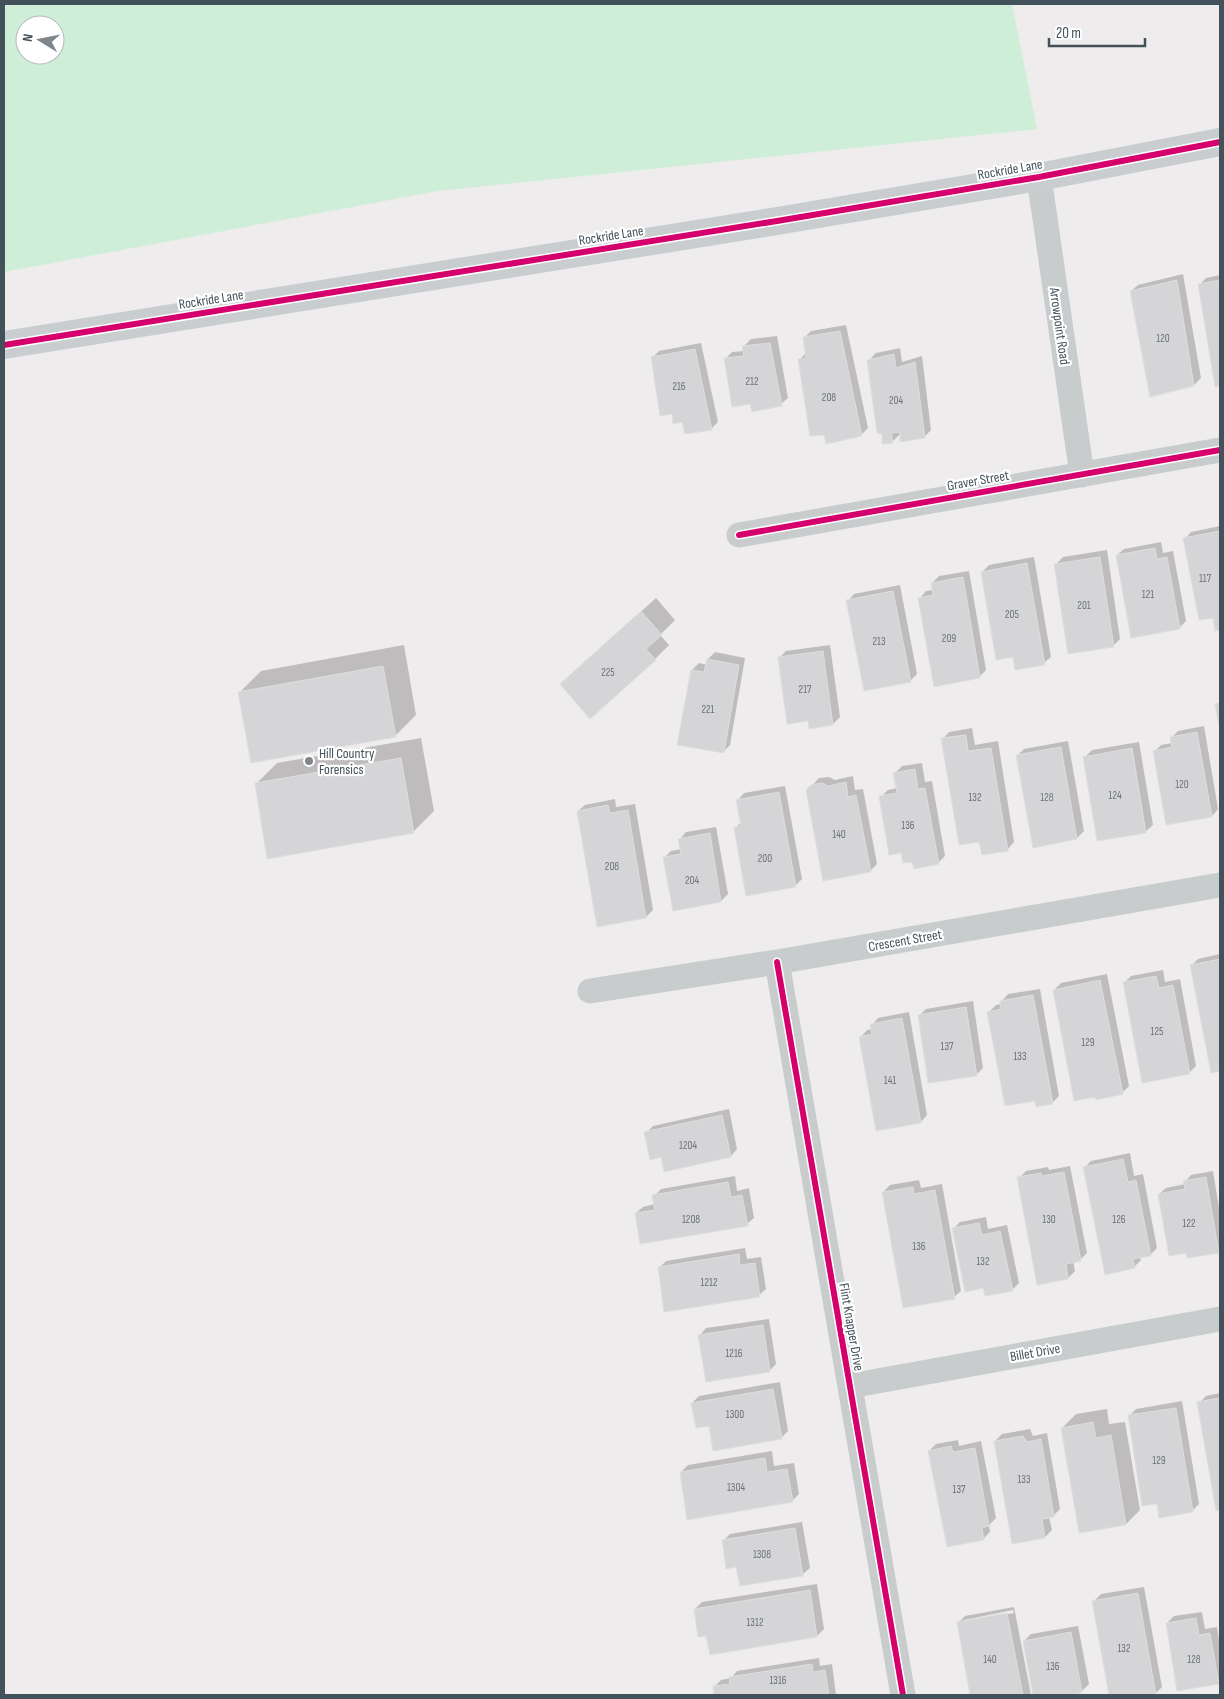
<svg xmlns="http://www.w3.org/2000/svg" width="1224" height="1699" viewBox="0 0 1224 1699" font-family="'Sofia Sans Condensed',sans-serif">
<rect width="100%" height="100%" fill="#eeecec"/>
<path fill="#cfeed8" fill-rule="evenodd" d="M4,4H1012L1037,129L438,191L4,272ZM25,25H55V55H25Z"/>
<path fill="#0003" fill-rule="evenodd" d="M1183,274L1201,378L1194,385L1131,291L1138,285Z
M1220,275V385L1216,386L1199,285L1206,278Z
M846,325L868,428L861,435L799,360L806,353L804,338L811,331Z
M777,336L788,398L781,404L751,402L725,359L732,352L745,351L744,346L751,339Z
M701,343L718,422L711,429L683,421L673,412L652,358L659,351Z
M900,348L902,362L922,356L931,430L924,437L901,433L892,442L883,432L869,360L876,353Z
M1220,526V628L1216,629L1214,616L1185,539L1191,532Z
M1161,542L1163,553L1173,551L1186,621L1179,628L1117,555L1124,549Z
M1107,550L1120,639L1113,646L1056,564L1063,557Z
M1034,557L1051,657L1044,663L1014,656L982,572L989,565Z
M969,571L986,670L979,677L920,598L926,591L933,590L932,583L939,576Z
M900,585L917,674L910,681L848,601L854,594Z
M656,598L675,620L660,635L669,645L655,659L561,684Z
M404,645L416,715L395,736L240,692L261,671Z
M830,645L840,717L833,724L809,719L779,658L786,651Z
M715,652L745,658L730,745L723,752L692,670L699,663L707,665L708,659Z
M1204,726L1218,809L1212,816L1154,752L1161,745L1172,743L1171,738L1178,731Z
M972,728L975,745L998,741L1014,842L1008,849L980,840L943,739L949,732Z
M421,738L434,811L413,832L256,784L277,763Z
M1068,741L1084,831L1077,838L1034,846L1017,756L1024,749Z
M1139,742L1153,825L1146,831L1098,839L1085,757L1092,750Z
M922,763L925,782L932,781L945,856L938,863L881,797L888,790L897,788L895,773L902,766Z
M853,776L855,790L863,789L877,864L870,871L808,790L819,778L829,777L835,780Z
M785,786L802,879L795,886L735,828L742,822L738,800L744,793Z
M615,799L616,807L635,804L653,910L646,917L578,811L585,805Z
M716,827L728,894L721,901L664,858L671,851L681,849L680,839L686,832Z
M1220,954V1070L1212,1072L1191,966L1198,959Z
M1163,970L1165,982L1180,979L1196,1066L1189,1073L1124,983L1131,976Z
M1107,974L1129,1086L1122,1093L1054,990L1061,983Z
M1040,989L1059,1096L1052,1103L1036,1099L989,1012L996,1005L1002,1004V1001L1008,994Z
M973,1001L983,1068L976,1075L919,1016L926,1009Z
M909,1012L927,1115L921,1122L861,1037L867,1030L872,1029V1025L878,1018Z
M729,1109L737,1149L731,1156L646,1133L653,1126Z
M1130,1153L1134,1176L1143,1174L1157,1248L1150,1255L1140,1257L1141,1260L1134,1267L1084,1168L1091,1161Z
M1070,1166L1087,1253L1080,1260L1073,1261L1075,1271L1068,1278L1019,1178L1026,1171L1048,1167L1049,1170Z
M1213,1171L1220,1214V1250L1188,1257L1159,1194L1166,1188L1185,1184V1182L1191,1175Z
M735,1176L737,1191L749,1188L754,1218L747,1224L636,1213L643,1207L655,1204L654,1196L661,1189Z
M919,1180L921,1188L942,1184L961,1291L954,1297L883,1192L890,1185Z
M986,1217L988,1229L1007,1225L1019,1283L1012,1290L984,1287L953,1229L960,1222Z
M745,1248L747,1259L761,1257L766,1289L759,1295L659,1268L666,1261Z
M769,1319L776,1364L769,1371L700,1335L706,1328Z
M780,1382L788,1431L781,1438L710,1425L692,1403L699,1396Z
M1220,1393V1509H1217L1199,1403L1206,1396Z
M1182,1401L1199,1504L1192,1511L1158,1502L1129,1416L1136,1409Z
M1107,1409L1109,1424L1125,1422L1140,1510L1126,1524L1062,1428L1076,1414Z
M1030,1429L1033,1436L1047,1433L1060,1509L1053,1516L1049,1517L1052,1530L1045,1537L1013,1542L995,1441L1002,1434Z
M958,1440L959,1446L981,1441L996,1518L989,1525L990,1532L983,1539L929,1451L936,1444Z
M772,1451L774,1466L794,1463L799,1494L792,1501L681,1472L688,1465Z
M802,1522L810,1568L803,1574L741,1585L737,1566L723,1541L730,1534Z
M817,1584L824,1629L817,1636L707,1634L695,1609L702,1602Z
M1144,1587L1162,1687L1155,1694L1150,1695H1110L1094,1601L1101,1594Z
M1014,1607L1031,1695H972L958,1623L965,1616ZM1013,1610L1014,1613L964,1622V1620Z
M1202,1612L1205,1629L1217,1627L1220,1645V1681L1219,1683L1167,1623L1174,1616Z
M1078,1626L1089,1684L1082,1691H1078L1079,1695H1034L1024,1641L1031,1634Z
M819,1658L820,1666L832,1664L836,1695H716L714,1687L721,1680L731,1678L737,1671Z"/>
<path fill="#d5d5d7" stroke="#dfdedf" d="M1177,280L1194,386L1150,397L1130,291Z
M1220,280V386L1215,387L1198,284Z
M840,331L862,436L826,444L824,435L810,436L798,359L806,358L803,337Z
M770,343L782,406L752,412L750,404L732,407L724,358L744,356L742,346Z
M695,349L712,430L685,434L682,422L673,424L672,414L660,416L651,357Z
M894,354L896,368L915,362L925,438L900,442V432L891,433L893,443L882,444V434L877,433L867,360Z
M1220,531V630L1215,631L1213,618L1199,620L1183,538Z
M1155,548L1157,559L1167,557L1180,629L1131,638L1116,555Z
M1100,557L1114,647L1068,654L1054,564Z
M1027,563L1045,665L1015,670L1013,657L996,660L981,572Z
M963,577L980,678L934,687L918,598L933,595L931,583Z
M893,591L911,682L864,691L846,600Z
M641,611L662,635L646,649L656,660L590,719L560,684Z
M823,651L833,725L809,729L808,721L787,724L778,657Z
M707,659L739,665L724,753L677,745L691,670L704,672Z
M383,666L396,737L251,763L238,692Z
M1220,703V730L1215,704Z
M1197,732L1212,817L1166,825L1153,751L1172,747L1170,737Z
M966,735L968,751L991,748L1008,851L982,855L979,842L959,845L941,738Z
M1061,747L1077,839L1033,848L1016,755Z
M1132,748L1146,833L1097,841L1083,757Z
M401,758L414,833L267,859L255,783Z
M915,769L918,789L925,788L939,864L914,869L912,862L903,863L901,853L889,855L879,796L897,793L893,773Z
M846,782L848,797L856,795L871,872L823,881L806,790L811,785L822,783L828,786Z
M779,792L796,887L746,896L734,828L741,826L736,800Z
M608,805L610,813L628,810L646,918L597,927L577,811Z
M710,833L721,902L673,911L663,857L681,854L678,839Z
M1220,959V1071L1211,1073L1190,965Z
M1156,976L1159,988L1173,985L1190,1074L1142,1083L1123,982Z
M1100,980L1123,1094L1096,1100L1095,1097L1074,1101L1053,990Z
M1033,995L1053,1104L1036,1107L1035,1101L1005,1106L987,1012L1001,1009L1000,1001Z
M966,1007L977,1076L928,1083L918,1015Z
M902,1018L921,1123L876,1131L859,1037L872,1034L870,1024Z
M722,1115L731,1157L664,1172L661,1157L650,1160L644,1132Z
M1123,1159L1128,1182L1136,1180L1151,1256L1133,1259L1135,1268L1105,1275L1083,1167Z
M1064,1172L1081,1261L1066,1264L1068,1279L1037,1285L1017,1177L1041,1173L1042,1176Z
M1206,1177L1219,1253L1187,1258L1186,1253L1169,1256L1158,1194L1185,1189L1183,1181Z
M728,1182L731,1197L742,1195L748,1226L640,1244L635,1213L655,1210L652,1195Z
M913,1187L914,1194L935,1190L955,1299L903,1308L882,1192Z
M979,1223L982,1235L1000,1231L1013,1291L985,1296L983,1288L965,1292L952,1228Z
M739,1254L740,1265L755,1263L760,1297L664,1312L658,1267Z
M763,1325L770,1372L706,1382L698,1335Z
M773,1389L782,1439L713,1451L709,1426L696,1428L691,1403Z
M1220,1398V1510L1216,1511L1197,1402Z
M1176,1408L1193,1512L1159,1518L1157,1504L1142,1506L1128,1415Z
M1093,1422L1096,1438L1111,1435L1126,1525L1079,1533L1061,1428Z
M1023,1436L1027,1442L1041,1439L1054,1517L1042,1519L1045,1538L1012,1544L994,1441Z
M951,1446L953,1452L975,1448L989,1526L982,1528L984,1540L947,1547L928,1451Z
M765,1458L767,1472L787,1469L793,1502L687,1520L680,1472Z
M795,1528L803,1576L740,1586L736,1567L726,1569L722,1540Z
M810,1590L817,1637L710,1655L706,1636L698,1637L694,1609Z
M1138,1593L1156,1695H1109L1092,1601Z
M1007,1613L1023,1695H970L957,1622Z
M1196,1618L1199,1635L1210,1633L1219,1684L1177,1691L1166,1623Z
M1071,1632L1082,1692L1071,1695H1033L1023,1641Z
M812,1664L813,1672L825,1670L829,1695H714L713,1686L730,1684L729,1677Z"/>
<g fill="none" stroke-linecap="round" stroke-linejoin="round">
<path stroke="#c8cccd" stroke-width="25" d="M1039,177L1082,475
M739,535L1220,450
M777,962L903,1695
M590,991L777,962L1220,885
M850,1386L1220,1319"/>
<path stroke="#c9cdcf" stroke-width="28" d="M4,345L777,221L1039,177L1220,142"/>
<defs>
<path id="cycleway" d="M4,345L777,221L1039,177L1220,142
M739,535L1220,450
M777,962L903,1695"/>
</defs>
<use href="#cycleway" stroke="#fff" stroke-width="9"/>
<use href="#cycleway" stroke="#d6006c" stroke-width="6"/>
</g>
<circle fill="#7f878d" stroke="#fff" stroke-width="2" cx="309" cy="761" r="5"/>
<g text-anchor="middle" stroke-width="4.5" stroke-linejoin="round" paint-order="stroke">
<g font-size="11" fill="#69737a">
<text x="1163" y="342">120</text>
<text x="752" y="385">212</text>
<text x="679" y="390">216</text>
<text x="829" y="401">208</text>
<text x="896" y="404">204</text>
<text x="1205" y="582">117</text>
<text x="1148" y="598">121</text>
<text x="1084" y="609">201</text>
<text x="1012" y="618">205</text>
<text x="949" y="642">209</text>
<text x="879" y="645">213</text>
<text x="608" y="676">225</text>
<text x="805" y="693">217</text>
<text x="708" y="713">221</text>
<text x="1182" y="788">120</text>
<text x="1115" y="799">124</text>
<text x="975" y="801">132</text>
<text x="1047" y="801">128</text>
<text x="908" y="829">136</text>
<text x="839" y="838">140</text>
<text x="765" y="862">200</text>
<text x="612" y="870">208</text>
<text x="692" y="884">204</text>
<text x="1157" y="1035">125</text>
<text x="1088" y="1046">129</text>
<text x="947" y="1050">137</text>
<text x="1020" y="1060">133</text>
<text x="890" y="1084">141</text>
<text x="688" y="1149">1204</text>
<text x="691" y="1223">1208</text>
<text x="1049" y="1223">130</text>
<text x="1119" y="1223">126</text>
<text x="1189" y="1227">122</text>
<text x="919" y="1250">136</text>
<text x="983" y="1265">132</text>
<text x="709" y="1286">1212</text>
<text x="734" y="1357">1216</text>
<text x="735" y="1418">1300</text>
<text x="1159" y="1464">129</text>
<text x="1024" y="1483">133</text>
<text x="736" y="1491">1304</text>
<text x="959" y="1493">137</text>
<text x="762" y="1558">1308</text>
<text x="755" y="1626">1312</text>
<text x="1124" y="1652">132</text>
<text x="990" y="1663">140</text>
<text x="1194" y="1663">128</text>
<text x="1053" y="1670">136</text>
<text x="778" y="1684">1316</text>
</g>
<g font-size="14" fill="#43515a" stroke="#fff">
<text transform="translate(1010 169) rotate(-10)" y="5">Rockride Lane</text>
<text transform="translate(611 235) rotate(-9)" y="5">Rockride Lane</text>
<text transform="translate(211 299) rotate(-9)" y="5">Rockride Lane</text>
<text transform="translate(1060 326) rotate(82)" y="5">Arrowpoint Road</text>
<text transform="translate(978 480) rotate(-10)" y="5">Graver Street</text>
<text transform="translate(905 940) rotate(-10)" y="5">Crescent Street</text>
<text transform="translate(852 1327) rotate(80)" y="5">Flint Knapper Drive</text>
<text transform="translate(1035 1352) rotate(-10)" y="5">Billet Drive</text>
</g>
<g font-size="14" fill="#43515a" stroke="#fff" text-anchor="start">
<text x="319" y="758">Hill Country<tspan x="319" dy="16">Forensics</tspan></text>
</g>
</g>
<rect width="1224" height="1699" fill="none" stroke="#43515a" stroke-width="10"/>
<g transform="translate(40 40) rotate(280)"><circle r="24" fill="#ffffff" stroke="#b4b9bd"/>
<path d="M0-4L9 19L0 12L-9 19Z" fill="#7f878d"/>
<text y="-8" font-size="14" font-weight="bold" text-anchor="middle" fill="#43515a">N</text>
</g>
<path d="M1049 38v8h96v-8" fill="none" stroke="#43515a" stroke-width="2.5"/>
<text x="1056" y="38" font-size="15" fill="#43515a" stroke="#ffffff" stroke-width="4" paint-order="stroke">20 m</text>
</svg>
